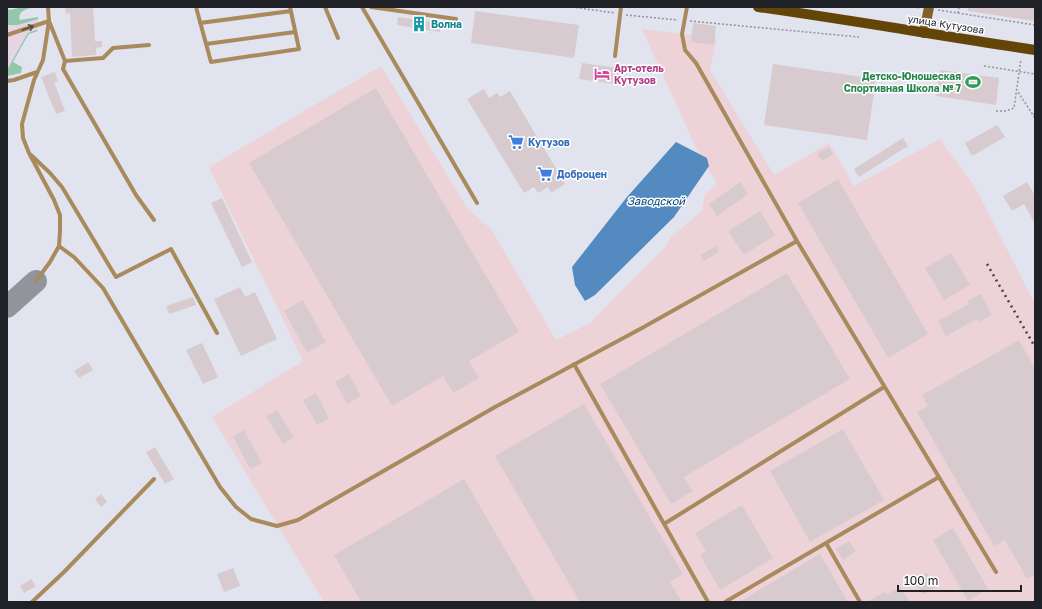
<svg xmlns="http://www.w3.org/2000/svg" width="1042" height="609" viewBox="0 0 1042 609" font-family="'Golos Text',sans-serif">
<rect width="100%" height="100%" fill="#e1e3ef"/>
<path fill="#e6d4e5" d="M38,19V31L36,30L28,33L7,70V24L18,25Z"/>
<path fill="#edd3d8" d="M642,29L717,38L710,70L774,175L829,143L854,186L940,139L975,187L1035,304V602H324L212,417L303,361L209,167L381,66L468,209L491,229L556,340L590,323L666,246L671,237L702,211L705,194L717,184L696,148Z"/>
<path fill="#92c7ab" d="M7,7L9,10L23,7H34C27,9 17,11 20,20L38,17V19L18,25H8Z
M36,30L38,31L29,34L27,37L13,62L22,67L21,73L7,76V70L26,36L28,33Z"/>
<path fill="#538bc1" d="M676,142L707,158L709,166L674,217L595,295L585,301L575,285L572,267L627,197Z"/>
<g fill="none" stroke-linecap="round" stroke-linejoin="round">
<path stroke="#92949c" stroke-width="22" d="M7,307L36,281"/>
</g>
<path fill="#d8cbcf" d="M65,7H93L95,41H102V47L96,48V55L72,57L70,13L66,14Z
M968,7H1035V21L968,11Z
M475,11L579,25L574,58L471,43Z
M398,17L440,23V32L397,25Z
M693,23L716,26L714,45L691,42Z
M582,63L624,69L622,85L579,79Z
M773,64L876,79L867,140L764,125Z
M940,70L999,78L996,105L936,96Z
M55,72L58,81L54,82L65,111L56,114L41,77Z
M376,88L519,332L469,361L479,378L453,393L443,376L392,406L249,163Z
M484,89L489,98L497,93L500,97L510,91L565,184L551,193L548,187L538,193L534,187L524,193L467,99Z
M997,125L1005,137L972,156L965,143Z
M903,138L908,146L859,177L854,169Z
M829,147L833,154L822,161L817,154Z
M838,179L928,334L888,358L798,203Z
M740,182L748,194L717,216L709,204Z
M1027,182L1035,196V224L1024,204L1012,211L1003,196Z
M222,198L252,262L242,267L211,203Z
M760,211L775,235L744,255L728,231Z
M716,246L719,252L704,261L700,255Z
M951,253L970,285L944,300L925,268Z
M787,273L850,379L684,477L693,491L671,504L600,384Z
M240,287L245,297L255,292L277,339L241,356L214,299Z
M981,294L992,315L978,322L977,319L946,336L938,321L969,304L967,301Z
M193,297L196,305L169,314L166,306Z
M303,300L326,342L307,353L284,311Z
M1019,340L1035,369V575L1027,579L1005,540L994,546L917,412L928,406L922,395Z
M202,343L218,377L203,384L186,350Z
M88,362L93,370L79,378L74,371Z
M349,374L361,396L347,404L335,382Z
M316,393L329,418L317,425L303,400Z
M584,404L683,574L670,582L682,602H580L495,456Z
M277,410L294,437L283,444L266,416Z
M843,429L884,500L810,542L770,471Z
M244,430L262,463L250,469L233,436Z
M155,447L174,479L165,484L146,452Z
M464,479L536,602H361L334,555Z
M101,494L107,502L101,507L95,499Z
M742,505L773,558L720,590L700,555L706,551L695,533Z
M953,528L988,589L968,601L933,540Z
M849,541L856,551L843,560L836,549Z
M820,554L848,602H739Z
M233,568L240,586L224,592L217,574Z
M927,573L936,587L923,595L914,581Z
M31,579L36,586L24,593L20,586Z
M900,587L910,602H867L884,592L886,595Z"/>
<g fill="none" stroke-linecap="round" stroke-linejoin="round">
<path stroke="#91929b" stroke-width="1.5" stroke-dasharray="2 2" stroke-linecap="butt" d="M572,7L615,13
M913,7L920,8
M938,10L1035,25
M958,13L959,7
M626,15L678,20
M690,21L859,37
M984,66L1035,74
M1016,89L1035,118
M996,111H1006L1014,108L1021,59
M1034,115L1035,109"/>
<path stroke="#a98a5c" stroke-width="4" d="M48,7L49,21L65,61L63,69L136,195L154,220
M196,7L211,62L299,49L290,7
M325,7L338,38
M362,7L477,203
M371,7L456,19
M200,23L291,11
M7,35L49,21L43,60L34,80L22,124L23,138L29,153L54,200L60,215V231L59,246L50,262L36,281
M206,44L295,32
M615,56L621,7
M65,61L103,58L113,48L149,45
M7,81L14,80L37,72
M31,155L50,173L62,187L116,277L171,249L217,333
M797,241L996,572
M59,246L74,257L103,288L220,487L236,507L251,519L277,526L298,520L495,407L642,328L797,241L696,63L685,50L682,34L687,7
M574,364L708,602
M664,524L884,387
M826,543L860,602
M32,602L64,572L154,479
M725,602L939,477"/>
<path stroke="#836026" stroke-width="10" d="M924,33L929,7"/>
<path stroke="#644508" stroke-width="10" d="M758,7C850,20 942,36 1035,50"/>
<path stroke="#42444a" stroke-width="2.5" stroke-dasharray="2 4" stroke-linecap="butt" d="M987,264L1035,347"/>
</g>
<defs><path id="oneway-shaft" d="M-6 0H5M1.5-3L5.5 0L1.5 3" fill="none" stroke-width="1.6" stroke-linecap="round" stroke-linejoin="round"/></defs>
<use stroke="#574b3c" href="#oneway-shaft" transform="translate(28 28) rotate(-19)"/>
<defs>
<symbol id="building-bare" viewBox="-9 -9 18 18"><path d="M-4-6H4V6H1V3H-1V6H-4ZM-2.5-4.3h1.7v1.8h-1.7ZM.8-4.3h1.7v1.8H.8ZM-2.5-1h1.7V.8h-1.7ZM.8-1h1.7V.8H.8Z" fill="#0f9aa8" stroke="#fff" stroke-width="2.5" paint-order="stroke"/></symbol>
<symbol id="hotel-bare" viewBox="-9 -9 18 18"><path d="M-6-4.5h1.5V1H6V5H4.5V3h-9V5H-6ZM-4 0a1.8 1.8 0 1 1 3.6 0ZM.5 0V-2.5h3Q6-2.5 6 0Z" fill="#d1479c" stroke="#fff" stroke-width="2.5" paint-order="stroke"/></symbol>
<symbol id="stadium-bare" viewBox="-9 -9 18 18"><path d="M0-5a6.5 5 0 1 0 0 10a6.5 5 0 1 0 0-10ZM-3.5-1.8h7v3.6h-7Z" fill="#2e9e5b" stroke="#fff" stroke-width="2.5" paint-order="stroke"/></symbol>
<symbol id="supermarket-bare" viewBox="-9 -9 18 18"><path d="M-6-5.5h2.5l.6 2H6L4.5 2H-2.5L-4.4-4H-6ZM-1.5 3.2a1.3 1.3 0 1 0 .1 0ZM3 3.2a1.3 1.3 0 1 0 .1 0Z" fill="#3f7fe0" stroke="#fff" stroke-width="2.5" paint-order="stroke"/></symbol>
</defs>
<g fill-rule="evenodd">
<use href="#building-bare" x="408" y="13" width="22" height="22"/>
<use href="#hotel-bare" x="591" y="63" width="22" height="22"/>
<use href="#stadium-bare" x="962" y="71" width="22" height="22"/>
<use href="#supermarket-bare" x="505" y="131" width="22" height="22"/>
<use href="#supermarket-bare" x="534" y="163" width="22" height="22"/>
</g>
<g text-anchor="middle" stroke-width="3" stroke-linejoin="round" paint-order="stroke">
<g font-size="10" font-weight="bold" fill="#0d838f" stroke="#fff" text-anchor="start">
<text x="431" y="28">Волна</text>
</g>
<g font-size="10" fill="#202126" stroke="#fff">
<text transform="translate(946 24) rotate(9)" y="4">улица Кутузова</text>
</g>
<g font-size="10" font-weight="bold" fill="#b23c85" stroke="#fff" text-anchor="start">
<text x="614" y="72">Арт-отель<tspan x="614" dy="12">Кутузов</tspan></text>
</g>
<g font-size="10" font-weight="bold" fill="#27864d" stroke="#fff" text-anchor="end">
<text x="961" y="80">Детско-Юношеская<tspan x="961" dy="12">Спортивная Школа № 7</tspan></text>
</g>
<g font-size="10" font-weight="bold" fill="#366cbe" stroke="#fff" text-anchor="start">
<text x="528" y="146">Кутузов</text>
<text x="557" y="178">Доброцен</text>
</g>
<g font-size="11" font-style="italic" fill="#014578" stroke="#fff">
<text x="656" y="205">Заводской</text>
</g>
</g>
<rect width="1042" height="609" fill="none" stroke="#202126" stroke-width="16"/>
<path d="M898 585v6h123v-6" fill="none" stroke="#202126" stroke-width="2"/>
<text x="904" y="585" font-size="12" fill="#202126" stroke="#ffffff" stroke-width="3" paint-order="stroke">100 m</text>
</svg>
